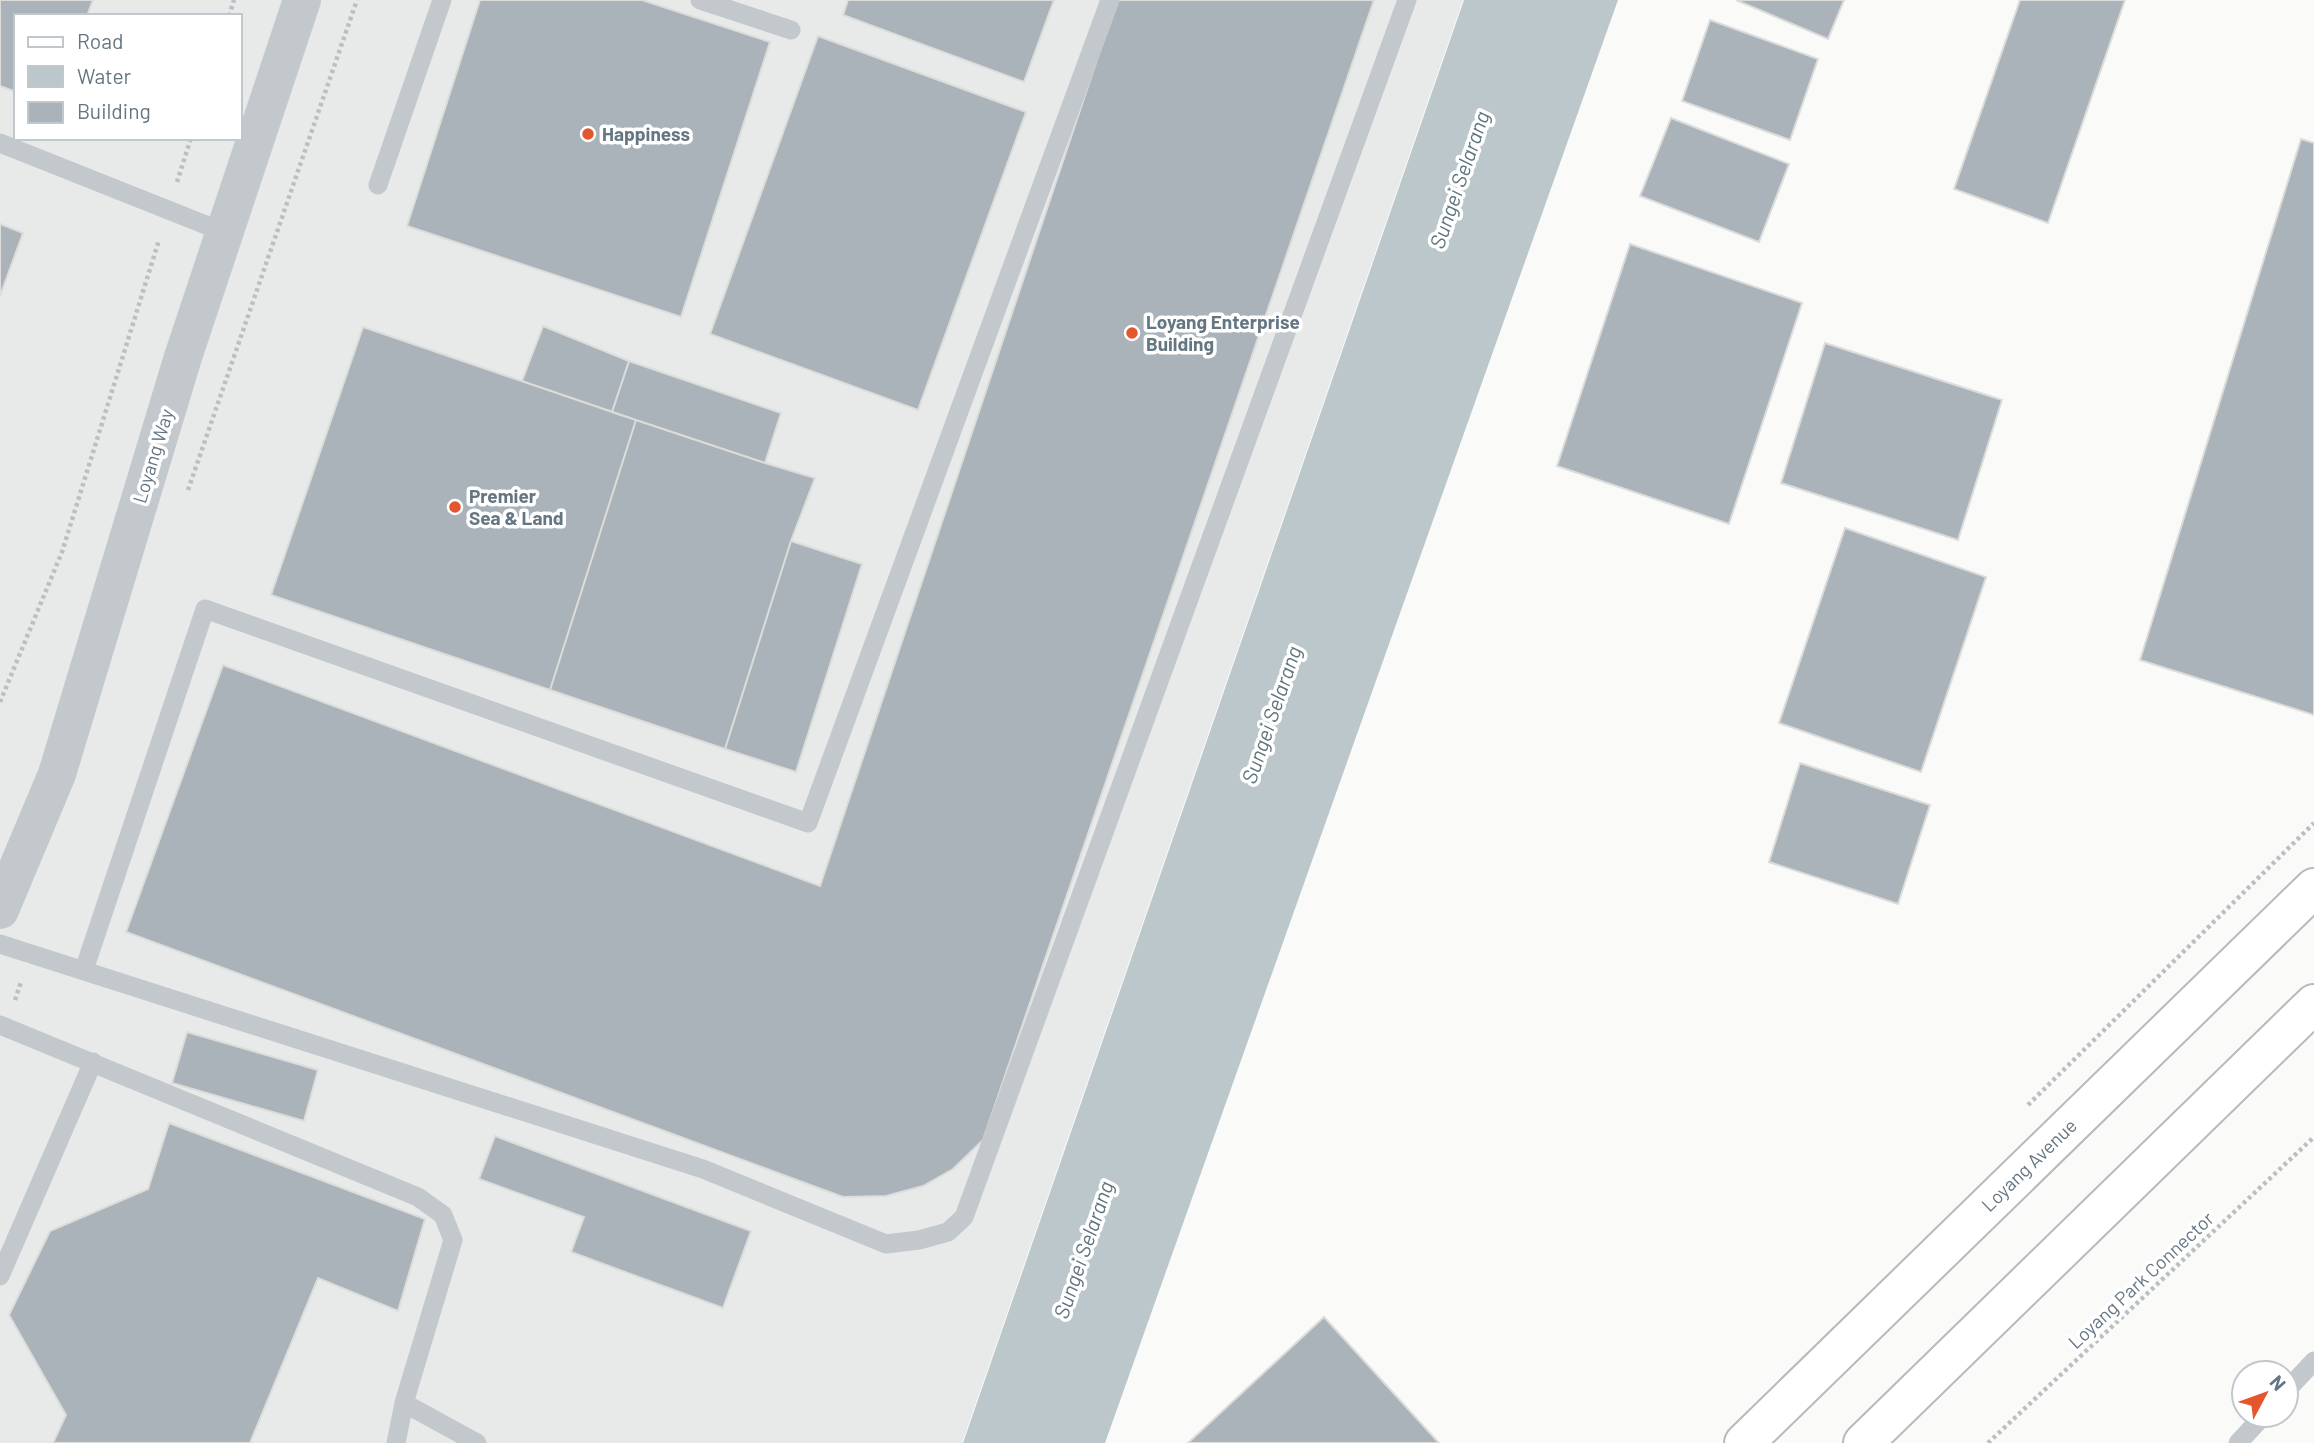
<svg xmlns="http://www.w3.org/2000/svg" width="2314" height="1443" viewBox="0 0 2314 1443" font-family="Barlow,sans-serif">
<rect width="100%" height="100%" fill="#fafaf8"/>
<path fill="#e8e9e9" fill-rule="evenodd" d="M0,0H1463L962,1443H0ZM16,16H240V138H16Z"/>
<path fill="#bbc7cb" d="M1464,0H1618L1105,1443H963Z"/>
<path fill="#aab3b9" stroke="#dcdcda" stroke-width="2" d="M0,0H93L87,16H16V92L0,86Z
M480,0H642L770,42L681,317L407,226Z
M848,0H1054L1024,82L843,15Z
M1117,0H1374L983,1140L953,1169L923,1186L886,1196L843,1197L126,932L223,665L820,886Z
M1736,0H1844L1828,39Z
M2020,0H2125L2048,223L1954,189Z
M1710,20L1818,59L1790,140L1682,101Z
M818,36L1026,112L918,410L710,334Z
M1671,118L1789,164L1759,242L1640,196Z
M2301,139L2314,143V715L2140,660Z
M0,224L23,233L0,296Z
M1630,244L1802,303L1729,524L1557,466Z
M543,326L629,361L612,412L522,381Z
M363,327L636,420L550,690L271,595Z
M1825,343L2002,400L1958,540L1781,483Z
M629,361L781,413L765,463L612,412Z
M636,420L765,463L815,478L791,541L725,749L550,690Z
M1845,528L1986,577L1921,772L1779,723Z
M791,541L862,564L796,772L725,749Z
M1800,763L1930,805L1898,904L1769,862Z
M187,1032L318,1070L304,1121L172,1083Z
M169,1123L425,1219L398,1311L318,1278L250,1443H53L66,1415L9,1315L50,1231L148,1189Z
M495,1136L751,1231L723,1308L571,1252L584,1217L479,1179Z
M1324,1317L1439,1443H1188Z"/>
<g fill="none" stroke-linecap="round" stroke-linejoin="round">
<defs>
<path id="primary" d="M1744,1443L2314,888
M1863,1443L2314,1004"/>
</defs>
<use href="#primary" stroke="#b5babe" stroke-width="42"/>
<path stroke="#bbbfc2" stroke-width="4.5" stroke-dasharray="3.5 3.5" stroke-linecap="butt" d="M229,16L234,0
M177,182L191,138
M188,490L357,0
M0,702L62,552L159,240
M15,1000L21,982
M2028,1105L2314,823
M1988,1443L2314,1137"/>
<path stroke="#c3c8cc" stroke-width="19" d="M700,0L791,30
M0,143L226,233
M378,185L442,0
M0,944L703,1169L886,1244L919,1240L948,1232L964,1217L1407,0
M84,970L205,609L808,823L1110,0
M0,1025L418,1197L443,1215L453,1240L404,1403L396,1443
M0,1276L93,1062
M2286,1391L2314,1361
M404,1403L477,1443
M2238,1443L2264,1415"/>
<path stroke="#c3c8cc" stroke-width="38" d="M0,910L57,774L183,357L302,0"/>
<use href="#primary" stroke="#fff" stroke-width="38"/>
</g>
<g fill="#e4572e" stroke="#fff" stroke-width="2.5">
<circle cx="588" cy="134" r="7"/>
<circle cx="1132" cy="333" r="7"/>
<circle cx="455" cy="507" r="7"/>
</g>
<g text-anchor="middle" stroke-width="7" stroke-linejoin="round" paint-order="stroke">
<g font-size="19" font-weight="bold" fill="#657683" stroke="#fff" text-anchor="start">
<text x="602" y="141">Happiness</text>
<text x="1146" y="329">Loyang Enterprise<tspan x="1146" dy="22">Building</tspan></text>
<text x="469" y="503">Premier<tspan x="469" dy="22">Sea &amp; Land</tspan></text>
</g>
<g font-size="19" fill="#657683" stroke="#fff">
<text transform="translate(153 456) rotate(-73)" y="7">Loyang Way</text>
<text transform="translate(2029 1165) rotate(-44)" y="7">Loyang Avenue</text>
<text transform="translate(2141 1280) rotate(-43)" y="7">Loyang Park Connector</text>
</g>
<g font-size="21" font-style="italic" fill="#60757c" stroke="#fff">
<text transform="translate(1460 180) rotate(-71)" y="7">Sungei Selarang</text>
<text transform="translate(1272 715) rotate(-71)" y="7">Sungei Selarang</text>
<text transform="translate(1084 1250) rotate(-71)" y="7">Sungei Selarang</text>
</g>
</g>
<rect x="14" y="14" width="228" height="126" fill="#ffffff" stroke="#c1c8cd" stroke-width="2"/>
<rect x="28" y="37" width="35" height="10" fill="#ffffff" stroke="#c1c8cd" stroke-width="2"/>
<text x="77" y="49" font-size="21" fill="#657683">Road</text>
<rect x="28" y="66" width="35" height="21" fill="#bbc7cb" stroke="#c1c8cd" stroke-width="2"/>
<text x="77" y="84" font-size="21" fill="#657683">Water</text>
<rect x="28" y="102" width="35" height="21" fill="#aab3b9" stroke="#c1c8cd" stroke-width="2"/>
<text x="77" y="119" font-size="21" fill="#657683">Building</text>
<g transform="translate(2265 1394) rotate(49)"><circle r="33" fill="#ffffff" stroke="#c1c8cd" stroke-width="2"/>
<path d="M0-5L12 26L0 18L-12 26Z" fill="#e4572e"/>
<text y="-10" font-size="19" font-weight="bold" text-anchor="middle" fill="#657683">N</text>
</g>
</svg>
